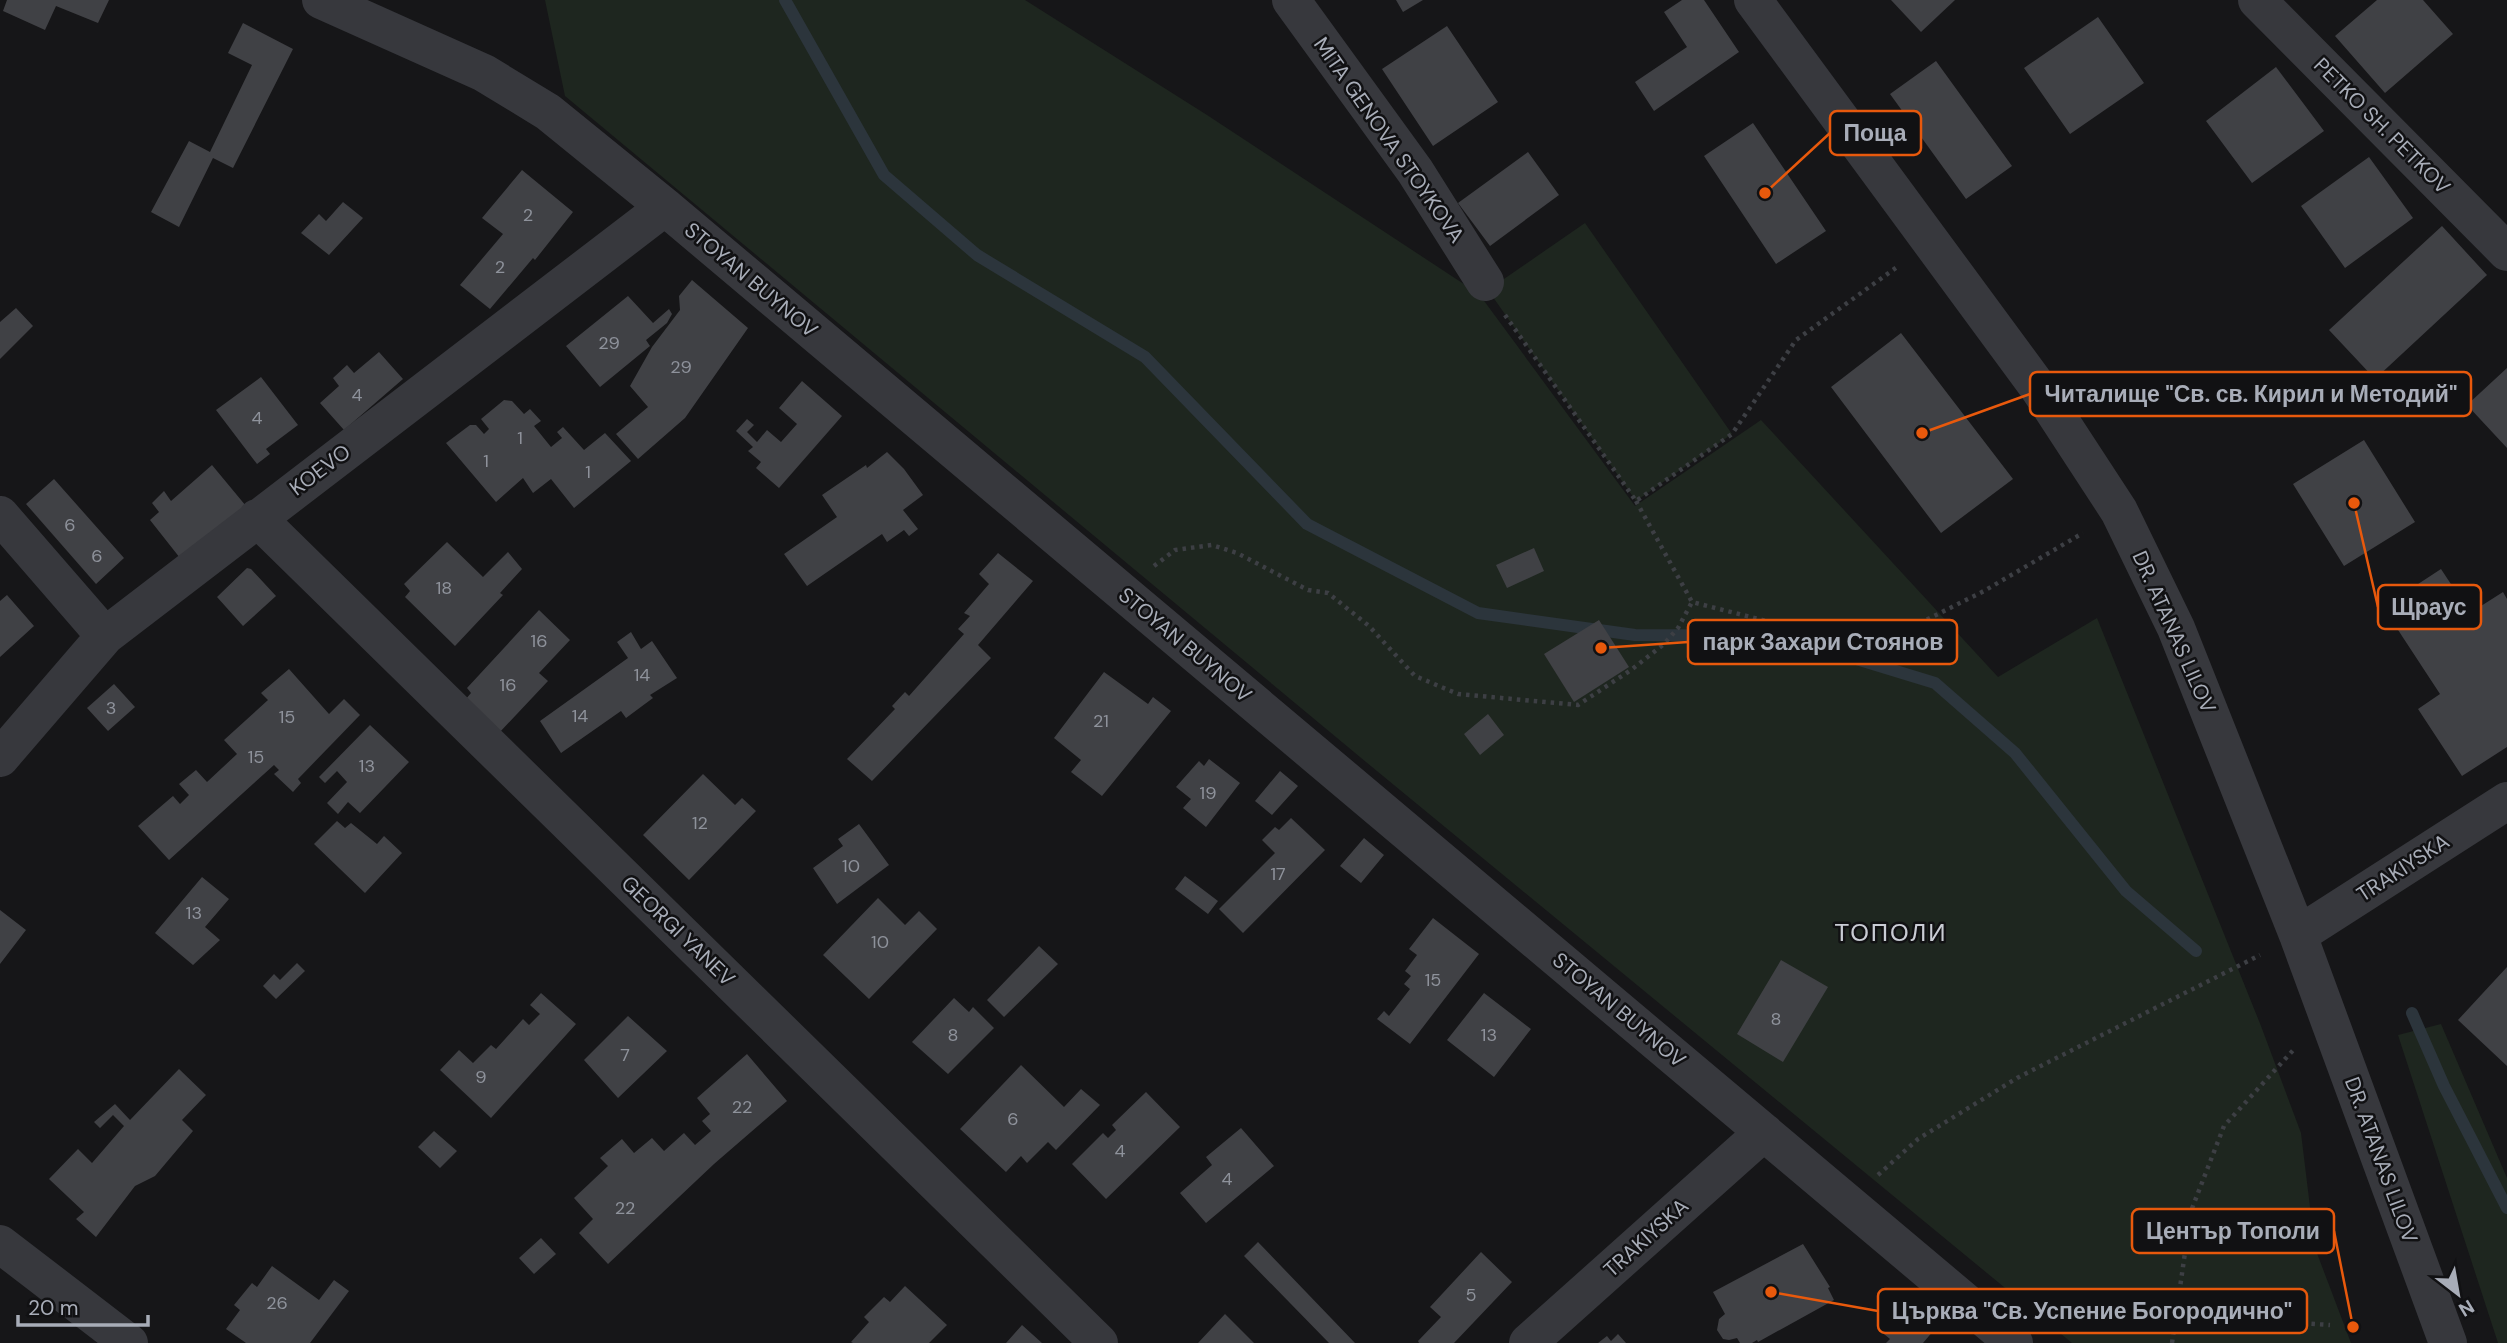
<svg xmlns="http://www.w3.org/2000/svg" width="2507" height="1343" viewBox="0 0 2507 1343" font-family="'DM Sans',sans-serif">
<rect width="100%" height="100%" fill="#161618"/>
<path fill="#1e261f" d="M545,0H1025L1207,115L1479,294L1635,506L1761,420L1998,677L2097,618L2261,1026L2301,1133L2315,1248L2351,1343H2072L1366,762L565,96Z
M1585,223L1732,434L1636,501L1488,290Z
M2441,1024L2507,1178V1343H2498L2398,1035Z"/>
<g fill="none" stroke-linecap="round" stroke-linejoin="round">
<path stroke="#2c353c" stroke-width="12" d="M785,0L884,175L977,255L1145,357L1307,524L1478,613L1635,635L1781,636L1935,683L2015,753L2126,891L2196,951
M2412,1013L2444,1086L2507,1208"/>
</g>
<path fill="#404145" d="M7,0H109L98,23L56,6L45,30L3,11Z
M1396,0H1423L1403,12Z
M1682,0H1704L1739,52L1654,111L1635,82L1687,47L1664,12Z
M1891,0H1955L1921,32Z
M2377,0H2423L2453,34L2385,93L2335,36Z
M2098,17L2144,83L2070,134L2024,68Z
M243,23L293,49L233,168L213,158L179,227L151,212L189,141L210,152L252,65L228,53Z
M1447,26L1498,102L1433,146L1382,69Z
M1936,61L2012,166L1966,199L1890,94Z
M2276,67L2324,131L2252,183L2206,121Z
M1753,123L1826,231L1776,264L1704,156Z
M1528,152L1559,195L1490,246L1458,203Z
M2369,157L2413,218L2345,268L2301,206Z
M522,170L573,212L535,260L533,258L490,309L460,285L503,234L482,218Z
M343,202L363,218L329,255L301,233L319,214L326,221Z
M2442,226L2487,275L2375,379L2329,330Z
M692,280L748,328L685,418L638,459L616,434L648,407L630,386L652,347L680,310L679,296Z
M628,296L653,323L669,309L672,314L667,323L646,340L650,346L600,387L566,346Z
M16,308L33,326L0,359V322Z
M1901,333L2013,479L1941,533L1831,387Z
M379,352L403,379L344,430L320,403L339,386L333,378L347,365L354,373Z
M2507,368V448L2467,405Z
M261,377L298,425L266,449L270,454L257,464L216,410Z
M802,381L842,416L779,488L756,468L761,462L748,451L753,447L736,431L747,419L754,425L747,432L757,442L767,430L781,442L797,424L779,408Z
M504,400L512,401L524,414L530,409L541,421L534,426L551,447L562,438L557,432L563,427L584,450L605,433L631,461L574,508L551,479L533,493L523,478L496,502L446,443L470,425H476L484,434L489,429L481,419Z
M2364,440L2415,522L2344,566L2293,484Z
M887,452L904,469L923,495L903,510L918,529L909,536L904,530L887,542L882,534L807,586L784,554L837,517L822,495L866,465L867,468Z
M212,465L246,506L180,558L150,520L159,512L152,503L164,491L171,501Z
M54,479L124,558L96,584L26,504Z
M447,542L483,577L508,552L522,569L500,593L503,595L455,646L405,597L410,591L404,584Z
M1534,548L1544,571L1507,588L1496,565Z
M998,553L1033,581L978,645L991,658L872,781L847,759L895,709L892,706L905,692L909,696L964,634L958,629L970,616L964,613L989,584L979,574Z
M247,568L251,569L276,596L243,626L217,597Z
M2441,569L2470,613L2503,592L2507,599V747L2462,776L2418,709L2440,694L2383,607Z
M7,595L34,626L0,657V601Z
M539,610L570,640L539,673L548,681L499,733L465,700L471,693L467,688Z
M1599,620L1629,667L1574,702L1544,654Z
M631,632L641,649L652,641L677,678L650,695L653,698L626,718L621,711L561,753L540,721L628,658L617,642Z
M289,669L329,714L344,699L360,715L298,779L301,783L293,792L274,774L279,770L274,765L169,860L138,826L173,796L180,804L189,795L179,784L196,770L207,782L237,754L224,740L268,700L261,693Z
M1104,672L1148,704L1153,697L1171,711L1102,796L1071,772L1081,760L1054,738Z
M114,684L135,707L108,731L87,708Z
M1488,714L1504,735L1480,755L1464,734Z
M370,725L409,762L360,813L348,802L338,814L327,803L347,782L337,771L325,783L319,777Z
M1209,759L1240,783L1206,827L1183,808L1191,799L1176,787L1199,761L1204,766Z
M1280,771L1298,786L1272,815L1255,801Z
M703,774L735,805L742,798L756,811L689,880L643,835Z
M1291,818L1325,850L1243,933L1219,909L1275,853L1262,840L1275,827L1279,830Z
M337,821L345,828L351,823L377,844L384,836L402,853L365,893L314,844Z
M859,824L889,865L837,904L813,868L843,846L838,839Z
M1364,838L1384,855L1361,883L1340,866Z
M1185,876L1218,901L1208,914L1175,889Z
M202,877L229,899L205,927L220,940L193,965L155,933Z
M878,898L905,925L919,911L937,929L869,999L823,955Z
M0,910L26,930L0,964Z
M1433,918L1479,954L1410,1044L1377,1019L1384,1011L1389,1016L1410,989L1404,984L1411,976L1405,971L1417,955L1409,949Z
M1039,946L1058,964L1004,1017L987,1000Z
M1781,960L1828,987L1783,1062L1737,1034Z
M297,963L305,971L276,999L263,986L274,974L280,980Z
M2507,967V1066L2458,1020Z
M541,993L576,1024L491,1118L440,1070L459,1050L473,1063L491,1045L496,1049L523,1019L529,1025L540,1014L530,1005Z
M1484,993L1531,1029L1494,1077L1447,1040Z
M954,998L969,1012L973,1007L994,1028L948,1074L912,1042Z
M628,1016L667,1051L618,1098L584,1060Z
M747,1054L787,1101L714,1164L608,1264L579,1233L593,1219L574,1198L608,1166L600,1158L622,1139L634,1153L652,1138L664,1151L684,1133L695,1145L711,1131L702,1121L710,1114L697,1098Z
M1021,1065L1064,1107L1081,1089L1100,1105L1056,1150L1048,1142L1027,1163L1021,1156L1006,1172L960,1129Z
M179,1069L206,1095L182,1120L193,1131L155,1176L135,1186L96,1237L76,1219L84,1212L49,1179L78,1149L92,1163L124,1126L113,1115L100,1128L94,1122L115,1104L130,1120Z
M1146,1092L1180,1127L1106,1199L1072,1164L1103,1133L1108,1138L1116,1130L1112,1125Z
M1241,1128L1274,1166L1206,1223L1180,1193L1212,1165L1206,1157Z
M434,1131L457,1151L440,1168L418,1147Z
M541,1238L556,1254L534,1274L519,1258Z
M1258,1242L1355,1343H1329L1244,1256Z
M1803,1244L1830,1287L1828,1288L1834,1300L1758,1342L1757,1340L1752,1343H1740L1737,1338L1729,1340L1723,1339L1717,1330L1719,1319L1725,1314L1713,1292Z
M1481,1252L1512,1282L1454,1343H1419L1418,1341L1441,1317L1430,1307Z
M272,1266L319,1300L334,1280L349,1291L310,1343H246L226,1329L240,1310L234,1305L252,1283L257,1287Z
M905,1286L947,1325L929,1343H853L851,1342L869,1322L864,1317L884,1297L890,1302Z
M1903,1293L1940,1323L1923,1343H1886L1890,1339L1878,1329Z
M1225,1314L1254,1343H1198Z
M1022,1325L1042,1343H1006Z
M1618,1334L1626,1343H1598L1607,1336L1611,1341Z"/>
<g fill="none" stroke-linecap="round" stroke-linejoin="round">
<path stroke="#3d3f44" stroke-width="4.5" stroke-dasharray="3.5 5" stroke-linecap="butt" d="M1505,315L1636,501L1732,434L1796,340L1897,267
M1636,501L1692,602L1774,623L1841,627L1898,634L1984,591L2083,533
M1154,566L1175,550L1212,545L1237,553L1308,590L1328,593L1369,626L1415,676L1458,694L1578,705L1631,670L1664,644L1678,628L1692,602
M1878,1175L1918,1139L2017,1078L2260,955
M2176,1312L2250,1320L2330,1325
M2172,1343L2191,1211L2224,1126L2296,1047"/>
<path stroke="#37383d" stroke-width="38" d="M321,0L484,73L548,112L665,207L2014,1343
M1291,0L1415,171L1485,282
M1753,0L2040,390L2119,511L2176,628L2298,935L2448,1343
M2257,0L2507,252
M0,515L105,636
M257,518L1099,1343
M0,758L105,636L665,207
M2298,935L2507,801
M0,1244L129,1343
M1528,1343L1764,1132"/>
</g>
<g text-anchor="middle" stroke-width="5" stroke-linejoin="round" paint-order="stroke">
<g font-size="18" fill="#8e929b">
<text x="528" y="221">2</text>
<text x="500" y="273">2</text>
<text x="609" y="349">29</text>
<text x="681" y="373">29</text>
<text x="357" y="401">4</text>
<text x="257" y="424">4</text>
<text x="520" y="444">1</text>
<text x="486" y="467">1</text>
<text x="588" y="478">1</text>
<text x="70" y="531">6</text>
<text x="97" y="562">6</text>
<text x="444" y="594">18</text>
<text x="539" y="647">16</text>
<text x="642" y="681">14</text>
<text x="508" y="691">16</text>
<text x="111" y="714">3</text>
<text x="580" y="722">14</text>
<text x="287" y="723">15</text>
<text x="1101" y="727">21</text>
<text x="256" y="763">15</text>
<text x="367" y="772">13</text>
<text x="1208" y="799">19</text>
<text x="700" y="829">12</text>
<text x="851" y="872">10</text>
<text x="1278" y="880">17</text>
<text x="194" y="919">13</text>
<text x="880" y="948">10</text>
<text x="1433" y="986">15</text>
<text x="1776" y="1025">8</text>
<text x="953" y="1041">8</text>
<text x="1489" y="1041">13</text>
<text x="625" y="1061">7</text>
<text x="481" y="1083">9</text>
<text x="742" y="1113">22</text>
<text x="1013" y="1125">6</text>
<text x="1120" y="1157">4</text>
<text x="1227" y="1185">4</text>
<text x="625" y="1214">22</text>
<text x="1471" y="1301">5</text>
<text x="277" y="1309">26</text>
</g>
<g font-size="21" fill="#a8adb8" stroke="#111113">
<text transform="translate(2382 126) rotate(45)" y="7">PETKO SH. PETKOV</text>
<text transform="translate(1389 140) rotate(55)" y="7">MITA GENOVA STOYKOVA</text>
<text transform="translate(751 280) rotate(40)" y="7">STOYAN BUYNOV</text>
<text transform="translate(320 470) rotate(-37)" y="7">KOEVO</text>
<text transform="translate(2174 632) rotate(66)" y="7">DR. ATANAS LILOV</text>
<text transform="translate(1185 645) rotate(40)" y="7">STOYAN BUYNOV</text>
<text transform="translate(2403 868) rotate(-33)" y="7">TRAKIYSKA</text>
<text transform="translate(678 931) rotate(44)" y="7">GEORGI YANEV</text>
<text transform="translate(1619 1010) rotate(40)" y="7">STOYAN BUYNOV</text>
<text transform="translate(2381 1160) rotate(70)" y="7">DR. ATANAS LILOV</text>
<text transform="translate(1646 1238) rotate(-42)" y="7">TRAKIYSKA</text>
</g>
<g font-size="24" letter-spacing="2" fill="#c9ccd4" stroke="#111113">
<text x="1891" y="941">ТОПОЛИ</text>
</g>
</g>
<path fill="none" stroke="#e8590c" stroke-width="2.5" d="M1765 193L1830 133M1922 433L2030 394M2354 503L2378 607M1601 648L1688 642M2353 1327L2334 1231M1771 1292L1878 1311"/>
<g fill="#e8590c" stroke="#111113" stroke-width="2.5">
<circle cx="1765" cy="193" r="7"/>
<circle cx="1922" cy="433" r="7"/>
<circle cx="2354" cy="503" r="7"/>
<circle cx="1601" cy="648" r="7"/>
<circle cx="2353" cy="1327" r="7"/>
<circle cx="1771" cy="1292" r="7"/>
</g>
<g fill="#111113" stroke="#e8590c" stroke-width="2.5">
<rect x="1830" y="111" width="91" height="44" rx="7"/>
<rect x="2030" y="372" width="441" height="44" rx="7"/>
<rect x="2378" y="585" width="103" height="44" rx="7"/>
<rect x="1688" y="620" width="269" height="44" rx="7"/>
<rect x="2132" y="1209" width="202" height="44" rx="7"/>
<rect x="1878" y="1289" width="429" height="44" rx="7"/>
</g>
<g font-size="23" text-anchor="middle" font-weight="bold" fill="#a8adb8">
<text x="1875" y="141">Поща</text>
<text x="2251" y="402">Читалище "Св. св. Кирил и Методий"</text>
<text x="2429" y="615">Щраус</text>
<text x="1823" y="650">парк Захари Стоянов</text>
<text x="2233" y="1239">Център Тополи</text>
<text x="2092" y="1319">Църква "Св. Успение Богородично"</text>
</g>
<g transform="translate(2458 1294) rotate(149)" stroke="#111113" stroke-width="5" paint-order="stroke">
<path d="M0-5L12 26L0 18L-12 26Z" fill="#a8adb8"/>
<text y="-10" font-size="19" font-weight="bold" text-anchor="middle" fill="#a8adb8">N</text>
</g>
<path d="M18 1315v10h130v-10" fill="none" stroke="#a8adb8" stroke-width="3.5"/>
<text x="28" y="1315" font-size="21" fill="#a8adb8" stroke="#111113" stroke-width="5" paint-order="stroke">20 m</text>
</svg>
